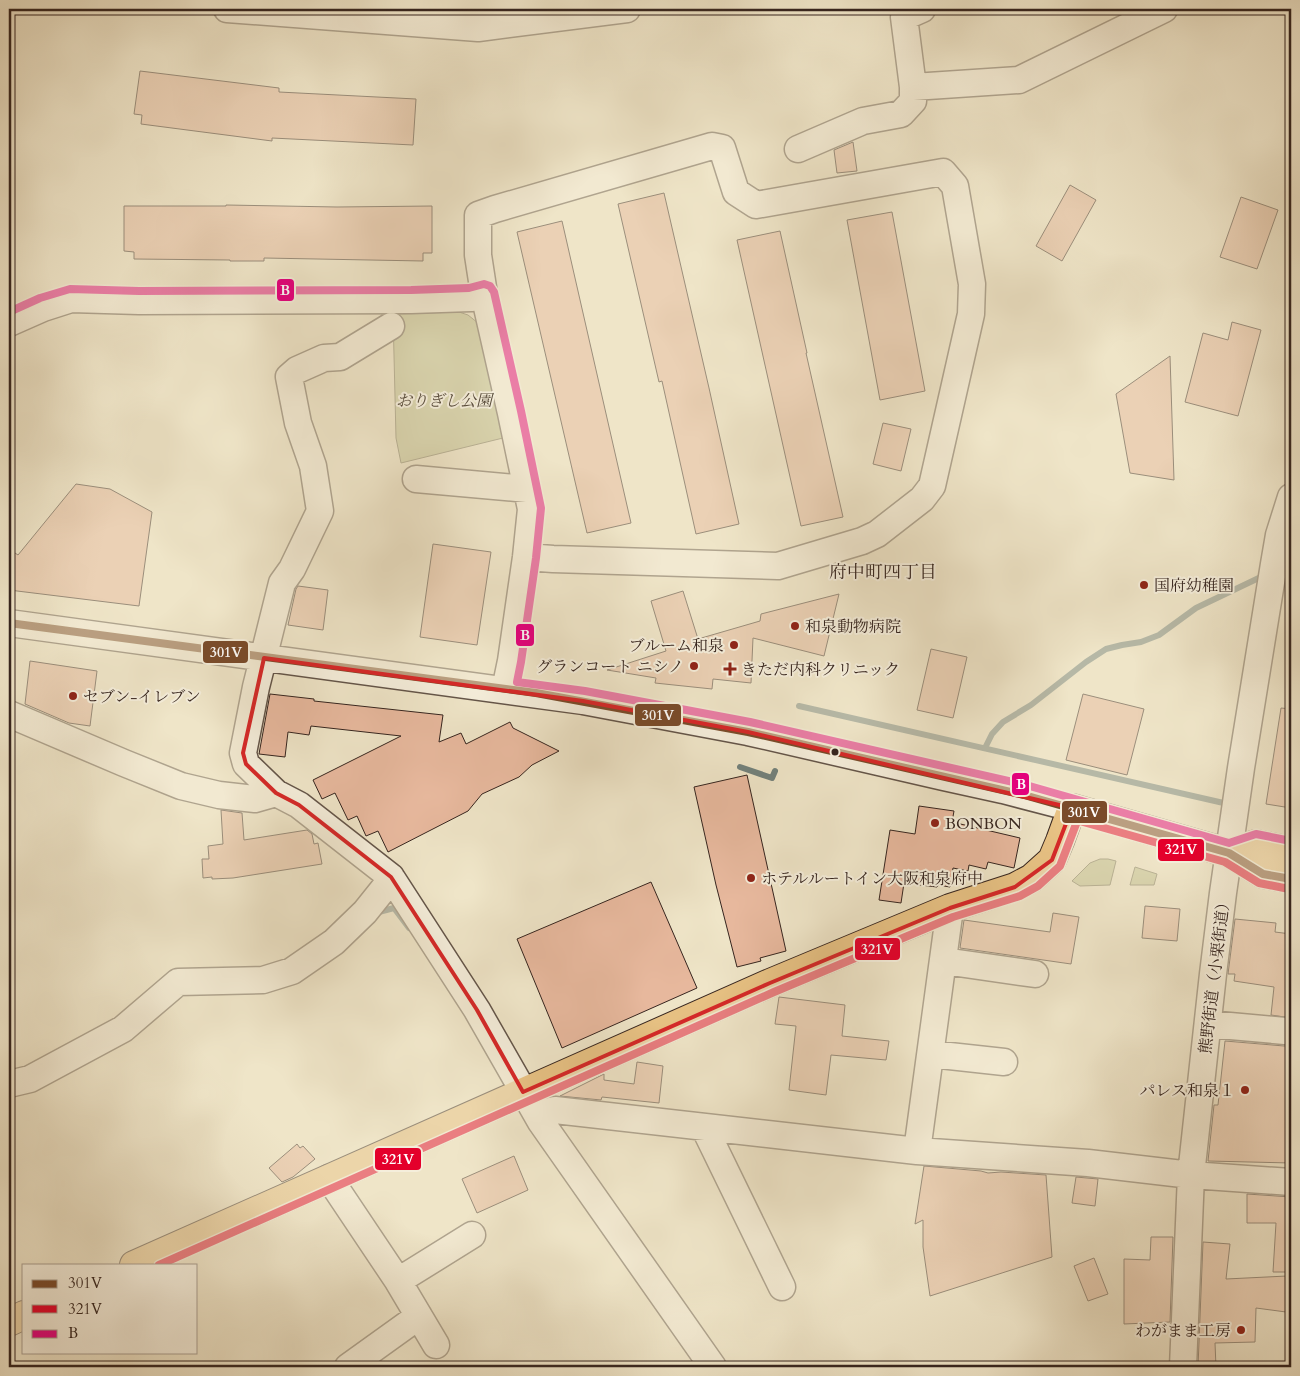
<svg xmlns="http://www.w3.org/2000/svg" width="1300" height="1376" viewBox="0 0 1300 1376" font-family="Cardo,'Noto Serif JP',serif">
<rect width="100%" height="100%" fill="#efe5c8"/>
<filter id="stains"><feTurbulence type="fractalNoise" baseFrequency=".004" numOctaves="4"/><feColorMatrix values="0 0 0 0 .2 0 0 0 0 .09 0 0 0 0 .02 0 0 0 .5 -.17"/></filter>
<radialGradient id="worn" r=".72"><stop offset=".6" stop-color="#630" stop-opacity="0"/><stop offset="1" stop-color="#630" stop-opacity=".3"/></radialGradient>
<path fill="#c0c291" stroke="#7b7458" d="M459,312L468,315L478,323L503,438L401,463L396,438L393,314Z
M1100,859H1108L1116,861L1110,885L1080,886L1072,881L1090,863Z
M1135,867L1157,874L1154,885H1130Z"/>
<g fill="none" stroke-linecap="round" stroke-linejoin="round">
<path stroke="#72817c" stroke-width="6" d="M799,706L1228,804
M985,748L992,734L1003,722L1031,705L1086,662L1106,649L1122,645L1141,642L1159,635L1196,608L1265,575
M740,767L772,778L775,771
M375,913L394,908L409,928"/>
</g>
<path fill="#e7b89d" stroke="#36251f" d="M140,71L279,88V92L416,99L413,145L272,138V141L141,124L142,115L134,114Z
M853,142L857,171L837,173L834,150Z
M1070,185L1096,200L1062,261L1036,246Z
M664,193L709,388L739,524L696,534L662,381L659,382L618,204Z
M1241,197L1278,210L1257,269L1220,257Z
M226,205L337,207L432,206V253H423V261L264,258V261H230V260L134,259V252L124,251V206H226Z
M892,212L925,391L880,400L847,220Z
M562,221L631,523L587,533L517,232Z
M780,231L807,353H806L843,517L801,526L737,240Z
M1232,322L1261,330L1238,416L1185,402L1203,333L1228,340Z
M1170,356L1174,480L1130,473L1116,394Z
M883,423L911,429L901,471L873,464Z
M76,484L110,489L152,512L139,606L9,590V549L18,555Z
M433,544L491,552L477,645L420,637Z
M298,586L328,590L323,630L288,625L296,589Z
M683,591L698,639L760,621L761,614L839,594L824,656L753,638L751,683L713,679L712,689L655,683L656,678L607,670L666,651L651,601Z
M931,649L967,657L953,718L917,710Z
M30,661L97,671L90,726L69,723L25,704Z
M270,694L314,699V701L443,715L439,742L461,733L466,744L510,722L513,728L559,751L532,765L519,777L482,794L468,811L388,852L378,831L366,836L357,816L348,820L335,793L322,799L313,780L401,736L311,726L309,735L288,732L285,757L259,754Z
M1083,694L1144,709L1127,775L1066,760Z
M1281,708L1291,709V808L1266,804Z
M747,775L786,951L760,958L761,961L737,967L716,885L694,787Z
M919,806L954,811L952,822L1020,838L1014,868L988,862L986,869L969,865L968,871L953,868L950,887L938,885L937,887L904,883L901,903L879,900L890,830L915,834Z
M221,810L242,813L244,840L307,830L312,834L314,844L318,843L322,864L233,878L212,879V877L203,878L202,859H209L208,846L223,844Z
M651,882L697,988L562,1048L517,939Z
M1145,906L1180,909L1177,941L1142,938Z
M1053,913L1079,917L1071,964L960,948L964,920L1050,932Z
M1235,919L1276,923L1275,932L1291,934V1018L1271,1015L1274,987L1234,981L1235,974H1228Z
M779,997L845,1005L842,1036L889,1041L886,1060L831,1055L826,1095L789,1090L796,1026L775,1024Z
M1225,1041L1284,1046L1291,1045V1163L1208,1161L1214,1105H1218Z
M637,1062L663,1066L659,1103L602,1097L601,1100L560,1096L604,1074V1080L634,1084Z
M297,1144L300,1148L303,1146L315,1159L293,1177L282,1182L269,1168Z
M514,1156L528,1190L477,1213L462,1179Z
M924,1166L981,1171L988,1173L1001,1172L1046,1175L1052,1257L930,1296L923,1247V1220L915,1224Z
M1076,1177L1098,1179L1095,1206L1072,1203Z
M1247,1194L1291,1197V1272H1273L1276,1223H1247Z
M1151,1237H1173L1170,1322L1124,1324V1259L1150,1260Z
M1203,1242L1230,1244L1226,1279L1287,1276L1286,1312L1256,1308L1255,1342L1215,1343L1216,1367H1198Z
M1094,1258L1108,1294L1088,1301L1074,1266Z"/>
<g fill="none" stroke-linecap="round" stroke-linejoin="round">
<defs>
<path id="minor" d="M227,9L478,28L627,9
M922,9L904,17L913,87L1019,80L1164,9
M798,149L863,121L901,114L913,101V87
M484,294L478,255V215L495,209L712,146L722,148L736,192L756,205L943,172L955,186L972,284L971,314L932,486L922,499L877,534L862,541L778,566L553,559L526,557
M9,323L43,308L71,299L139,301L411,300L471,298L484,294L511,413L531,509L526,557L511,661L505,690
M416,479L527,489
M9,623L583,701L748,732L944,777L1003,790L1072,808
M9,714L124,763L181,786L219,795L255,799L276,793L299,805L391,877L477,1010L541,1122L713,1367
M276,793L246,764L243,753L256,687L282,583L292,569L320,511L313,466L298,423L289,377L297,370L324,358L340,357L391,326
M944,961L1035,974
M1208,1024L1285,1031
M931,1054L1004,1062
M9,1084L30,1079L123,1029L178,982L263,980L292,971L334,942L365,912L385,887L391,877
M537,1114L555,1110L917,1151L1088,1163L1191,1175L1291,1182
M704,1127L782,1287
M917,1151L950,908
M329,1178L398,1281L436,1345
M398,1281L472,1235
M348,1367L419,1316
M1183,1367L1191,1175L1213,974L1223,893L1241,768L1274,564L1279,535L1291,497"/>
<path id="highway" d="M1229,853L1256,844L1291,851
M134,1265L770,983L950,908L1015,887L1032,878L1052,860L1060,841L1072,808L1229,853L1263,874L1291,879
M9,1322L24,1315"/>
</defs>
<use href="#minor" stroke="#645549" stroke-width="29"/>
<use href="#highway" stroke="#36251f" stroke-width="30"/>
<use href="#minor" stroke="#f5eedb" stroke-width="26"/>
<use href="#highway" stroke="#e8c284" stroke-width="28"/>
<defs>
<path id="bus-1" d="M9,623L536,693L748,732L1024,795L1229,853L1263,874L1291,879"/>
<path id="bus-2" d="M1069,818L1225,862L1259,883L1289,889
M159,1265L774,992L953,917L1020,896L1038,886L1060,866L1081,811"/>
<path id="bus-3" d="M9,312L40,298L70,289L139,291L411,290L469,288L484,284L490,286L494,292L521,411L541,508L536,558L521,662L517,682L585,691L750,722L1026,785L1229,843L1256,834L1291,841"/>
</defs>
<use href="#bus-1" stroke="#f5eedb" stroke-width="11"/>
<use href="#bus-2" stroke="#f5eedb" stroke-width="11"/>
<use href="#bus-3" stroke="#f5eedb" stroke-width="11"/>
<use href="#bus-1" stroke="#7a4b2a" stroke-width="8"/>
<use href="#bus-2" stroke="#e4002b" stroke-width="8"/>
<use href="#bus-3" stroke="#e5007d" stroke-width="8"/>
</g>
<path d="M0 0H1300V1376H0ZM264,658L583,701L748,732L1072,808L1052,860L1015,887L950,908L770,983L523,1092L477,1010L391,877L299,805L276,793L246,764L243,753Z" fill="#efe5c8" fill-opacity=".55" fill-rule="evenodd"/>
<path fill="none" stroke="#d62828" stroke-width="4" stroke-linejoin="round" d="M264,658L583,701L748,732L1072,808L1052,860L1015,887L950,908L770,983L523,1092L477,1010L391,877L299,805L276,793L246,764L243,753Z"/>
<g fill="#8f2418" stroke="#f5eedb" stroke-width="2">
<circle cx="1144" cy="585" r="5"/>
<circle cx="795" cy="626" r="5"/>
<circle cx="734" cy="645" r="5"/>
<circle cx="694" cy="666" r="5"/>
<path d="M727.5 661.5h5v5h5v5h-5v5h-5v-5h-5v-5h5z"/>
<circle cx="73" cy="696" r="5"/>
<circle cx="935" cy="823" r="5"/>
<circle cx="751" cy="878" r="5"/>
<circle cx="1245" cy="1090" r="5"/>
<circle cx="1241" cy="1330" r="5"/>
</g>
<circle fill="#36251f" stroke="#f5eedb" stroke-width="2" cx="835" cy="752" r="4.5"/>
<g text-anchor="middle" stroke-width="4" stroke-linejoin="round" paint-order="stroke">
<g font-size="16" font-style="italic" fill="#584c3c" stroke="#f5eedb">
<text x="444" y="406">おりぎし公園</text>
</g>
<g font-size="16" fill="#36251f" stroke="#f5eedb" text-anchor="start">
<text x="1154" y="591">国府幼稚園</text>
<text x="805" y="632">和泉動物病院</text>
<text x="724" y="651" text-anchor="end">ブルーム和泉</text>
<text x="684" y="672" text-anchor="end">グランコート ニシノ</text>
<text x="741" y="675">きただ内科クリニック</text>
<text x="83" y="702">セブン-イレブン</text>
<text x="945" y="829">BONBON</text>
<text x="761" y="884">ホテルルートイン大阪和泉府中</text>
<text x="1235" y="1096" text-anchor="end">パレス和泉１</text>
<text x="1231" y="1336" text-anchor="end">わがまま工房</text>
</g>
<g font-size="16" fill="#36251f" stroke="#f5eedb">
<text transform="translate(1214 974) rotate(-83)" y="6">熊野街道（小栗街道）</text>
</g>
<g font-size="18" fill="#36251f" stroke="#f5eedb">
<text x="883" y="578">府中町四丁目</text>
</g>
</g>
<g stroke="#f5eedb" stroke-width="2">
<rect x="276" y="278" width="19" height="24" rx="5" fill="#e5007d"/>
<rect x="515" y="623" width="20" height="24" rx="5" fill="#e5007d"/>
<rect x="202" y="640" width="47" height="24" rx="5" fill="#7a4b2a"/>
<rect x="634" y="703" width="48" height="24" rx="5" fill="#7a4b2a"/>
<rect x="1011" y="772" width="19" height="24" rx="5" fill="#e5007d"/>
<rect x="1061" y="800" width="47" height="24" rx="5" fill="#7a4b2a"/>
<rect x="1157" y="838" width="48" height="24" rx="5" fill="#e4002b"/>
<rect x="854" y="937" width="47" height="24" rx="5" fill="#e4002b"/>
<rect x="374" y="1147" width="48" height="24" rx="5" fill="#e4002b"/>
</g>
<g font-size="14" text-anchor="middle" font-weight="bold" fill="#fff">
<text x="285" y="295">B</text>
<text x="525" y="640">B</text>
<text x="226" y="657">301V</text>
<text x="658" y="720">301V</text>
<text x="1021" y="789">B</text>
<text x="1084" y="817">301V</text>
<text x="1181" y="854">321V</text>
<text x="877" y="954">321V</text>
<text x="398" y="1164">321V</text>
</g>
<rect width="1300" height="1376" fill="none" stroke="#efe5c8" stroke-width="30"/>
<rect x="10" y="10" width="1280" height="1356" fill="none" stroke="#36251f" stroke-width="2.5"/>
<rect x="15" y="15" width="1270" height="1346" fill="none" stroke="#36251f"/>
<rect x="22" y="1264" width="175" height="90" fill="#f5eedb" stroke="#a99e90"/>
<rect x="32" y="1280" width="25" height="8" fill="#7a4b2a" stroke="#a99e90"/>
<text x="68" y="1288" font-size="15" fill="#36251f">301V</text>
<rect x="32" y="1305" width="25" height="8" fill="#e4002b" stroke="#a99e90"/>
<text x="68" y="1314" font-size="15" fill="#36251f">321V</text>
<rect x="32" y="1330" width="25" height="8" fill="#e5007d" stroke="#a99e90"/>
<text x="68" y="1338" font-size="15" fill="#36251f">B</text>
<rect width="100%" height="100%" filter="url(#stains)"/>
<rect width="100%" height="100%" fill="url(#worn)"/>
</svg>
